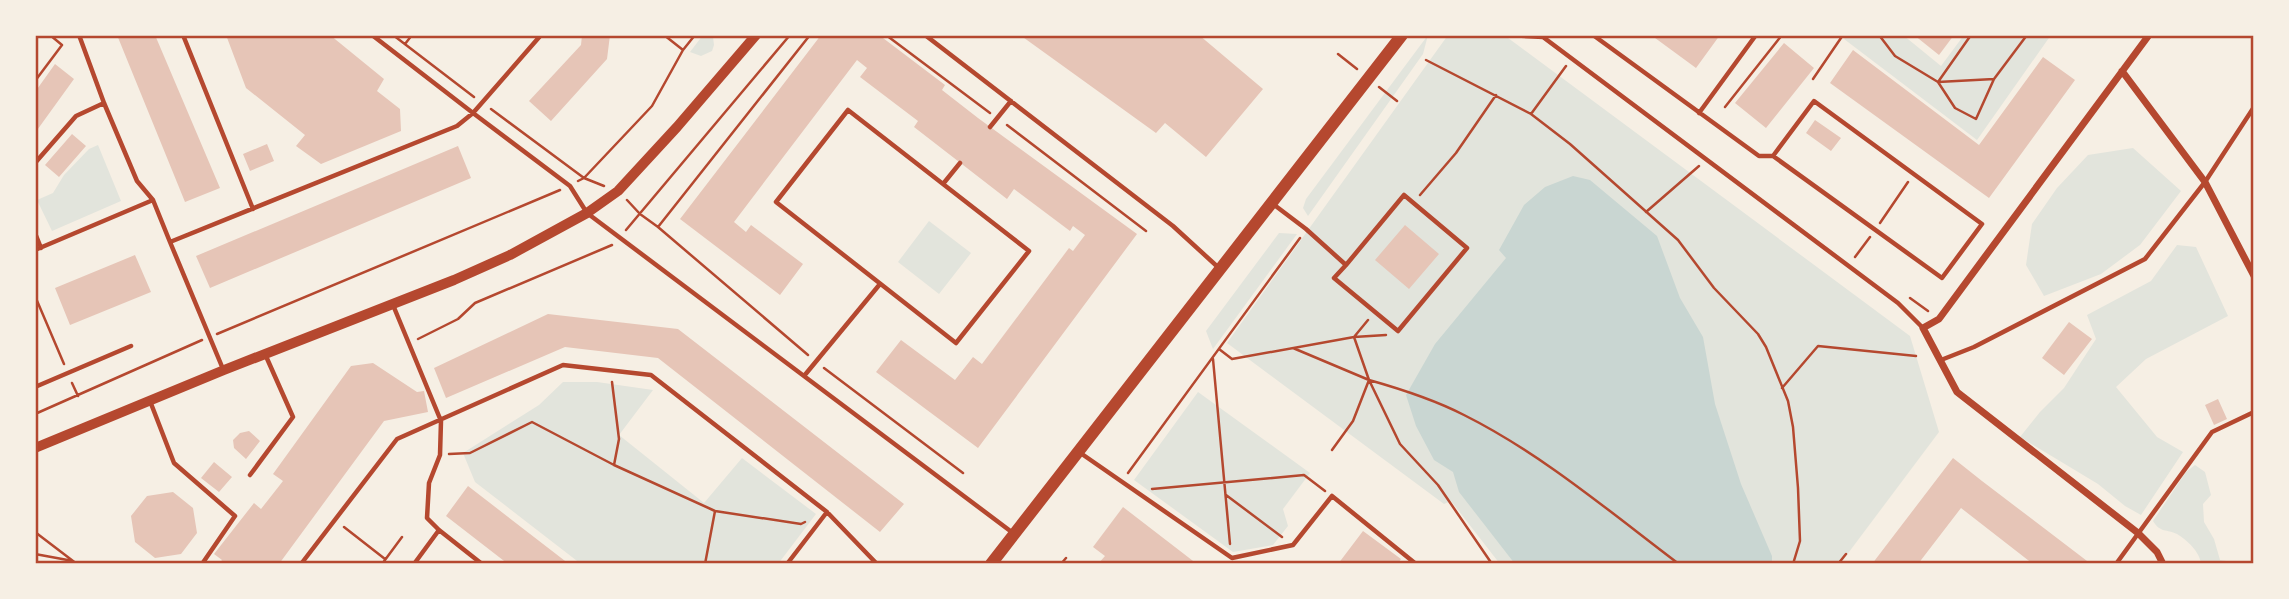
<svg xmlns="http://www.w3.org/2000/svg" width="2289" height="599" viewBox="0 0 2289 599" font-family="Commissioner,sans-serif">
<rect width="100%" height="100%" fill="#f6efe4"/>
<path fill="#e2e4dc" d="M703,35L713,37L714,45L712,51L701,56L690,52Z
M1428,35L1423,54L1308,216L1303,208L1306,199Z
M1448,35H1504L1910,336L1939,432L1840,564H1500L1451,501L1444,504L1227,343Z
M1847,35H1903L1941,66L1964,35H2051L1977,140L1844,39Z
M98,145L121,201L52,231L37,200L53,193L64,175L89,149Z
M2133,148L2181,191L2140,245L2101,274L2044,296L2026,265L2032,224L2057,188L2088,155Z
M929,221L971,253L939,294L898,262Z
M1279,233L1297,234L1213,349L1206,331Z
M2177,245L2196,247L2228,316L2146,359L2116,387L2157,437L2183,452L2141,515L2125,506L2098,484L2020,437L2040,412L2064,388L2096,339L2087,315L2151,281Z
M563,382H597L653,390L619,435L704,503L742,458L816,514L778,564H581L475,482L463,453L539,405Z
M1198,392L1310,473L1283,509L1288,526L1273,545L1233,552L1134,480Z
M2195,465L2205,472L2211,495L2203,504L2204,522L2214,539L2220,560L2245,564H2201C2200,552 2187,540 2177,534C2167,529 2160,533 2153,521L2186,472Z"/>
<path fill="#c9d6d2" d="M1573,176L1590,180L1657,236L1680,298L1703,337L1715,404L1741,484L1772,556V564H1515L1459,492L1453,472L1434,460L1416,426L1406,395L1435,344L1506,258L1499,250L1524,205L1545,187Z"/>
<path fill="#e6c5b7" d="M117,35H155L220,188L185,202Z
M226,35H330L384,79L377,91L400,109L401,131L321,164L296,146L305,135L246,88Z
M582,35H610L607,59L551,121L529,101L581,45Z
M821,35H879L945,85L942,90L978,118L1137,234L978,448L876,372L901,340L955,380L973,357L982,364L1069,248L1073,251L1085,235L1073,226L1070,231L1014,189L1007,199L914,127L918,121L860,77L867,68L857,60L734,222L746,232L751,225L803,264L780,295L680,219Z
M1020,35H1199L1263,89L1206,157L1165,123L1156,133Z
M1651,35H1720L1696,68Z
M1914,35H1954L1939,55Z
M1784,43L1814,68L1766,128L1735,103Z
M1853,50L1979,145L2043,57L2075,80L1989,198L1830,83Z
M55,64L74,79L35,133V92Z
M1815,120L1841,138L1831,151L1806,133Z
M72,134L86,146L59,177L45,165Z
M267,144L274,161L250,171L243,154Z
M458,146L471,178L210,288L196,256Z
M1405,225L1439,254L1409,289L1375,260Z
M135,255L151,292L70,325L55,288Z
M548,314L678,329L904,504L880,532L658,358L565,347L446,398L434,368Z
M2069,322L2092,339L2064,375L2042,358Z
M373,363L417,392L424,391L428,412L384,421L279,564H219L222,560L214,554L254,503L261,509L283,481L273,474L351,366Z
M2218,399L2227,419L2214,425L2205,405Z
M249,431L260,441L246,459L234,448L233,440L240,433Z
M1953,458L1982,481L2091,564H2033L1961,508L1918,564H1872Z
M214,462L232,477L219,492L201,478Z
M468,486L569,564H508L446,516Z
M173,492L193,508L197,533L181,554L155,558L135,542L131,516L147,496Z
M1123,507L1197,564H1098L1105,556L1093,547Z
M1363,531L1401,559L1399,562L1402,564H1338Z"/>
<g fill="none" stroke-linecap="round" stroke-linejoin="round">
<path stroke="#b5482f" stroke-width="2.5" d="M393,35L474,97
M886,35L990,113
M1879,35L1895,56L1938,82L1994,79L2027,35
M1971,35L1938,82L1955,108L1976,119L1994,79
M405,44L412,35
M683,50L695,35
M1338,54L1357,69
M1426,60L1531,114L1570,144L1678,240L1714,288L1758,334L1766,347L1788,401L1793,427L1798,488L1800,541L1793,564
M1813,79L1843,35
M35,81L62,45L50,35
M1379,87L1397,101
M1725,107L1782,35
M491,109L584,178L652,106L683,50L664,35
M1531,114L1566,66
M1007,125L1146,231
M578,181L584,178L604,186
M1420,195L1456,153L1496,95
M627,200L640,214L658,227L808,355
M1646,212L1699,166
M1880,223L1908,182
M658,227L810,35
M626,230L790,35
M1855,257L1870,237
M35,296L64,364
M1910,298L1928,311
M217,334L560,190
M418,339L458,319L475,303L612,245
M1293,348L1369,380L1400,444L1438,485L1492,564
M1219,349L1232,359L1354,337L1386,335
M1213,359L1230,544
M824,368L963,473
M1369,380C1401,389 1433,399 1464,415C1542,454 1610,512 1679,564
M612,382L619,439L614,465
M72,383L78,396
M1782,388L1818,346L1916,356
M35,414L202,340
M1332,450L1353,421L1369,380L1354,337L1368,320
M449,454L470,453L532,422L614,465L715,511L801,524L805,522
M1128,473L1300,238
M1152,489L1304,475L1325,491
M1226,495L1282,537
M344,527L385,559
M35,532L73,561
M35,554L73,561L77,564
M382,564L402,537
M705,564L715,511
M1061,564L1066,558
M1838,564L1846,554"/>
<path stroke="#b5482f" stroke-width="4.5" d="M79,35L104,103L137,181L153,200L170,242
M183,35L253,209
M372,35L473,113L541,35
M925,35L1173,226L1220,269
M1506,35L1543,37L1898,303L1923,328
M1593,35L1759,156H1773L1942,278L1982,224L1814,101L1773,156
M1699,113L1756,35
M990,127L1011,101
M35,163L76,116L104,103
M943,184L1029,251L956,343L776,202L848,110L943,184L960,163
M1273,204L1306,229L1346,265L1334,278L1398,331L1467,248L1404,195L1346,265
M35,233L41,248
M35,250L153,200
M393,305L441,421L440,455L429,483L427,518L439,530L482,564
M1941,360L1974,347L2145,259L2205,182L2254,107
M223,369L170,242L457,126L473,113L570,186L587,213L1013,533
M804,376L880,284
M35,387L131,346
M150,401L174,463L235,516L202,564
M1079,452L1232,558L1293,545L1332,496L1416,564
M250,475L293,417L265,354
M301,564L397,439L563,365L651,375L827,512L877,564
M414,564L439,530
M787,564L827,512
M2116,564L2212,432L2254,412"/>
<path stroke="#b5482f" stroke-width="7" d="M2149,35L1939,319L1923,328L1957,392L2138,533L2157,552L2163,564
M2122,71L2205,182L2254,276"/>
<path stroke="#b5482f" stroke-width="10" d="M35,448L224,370L454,280L510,255L587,213L618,191L677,127L756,35"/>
<path stroke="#b5482f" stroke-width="12" d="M991,564L1402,35"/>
</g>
<rect width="2289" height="599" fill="none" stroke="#f6efe4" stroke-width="74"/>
<rect x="37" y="37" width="2215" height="525" fill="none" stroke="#b5482f" stroke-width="2.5"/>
</svg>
